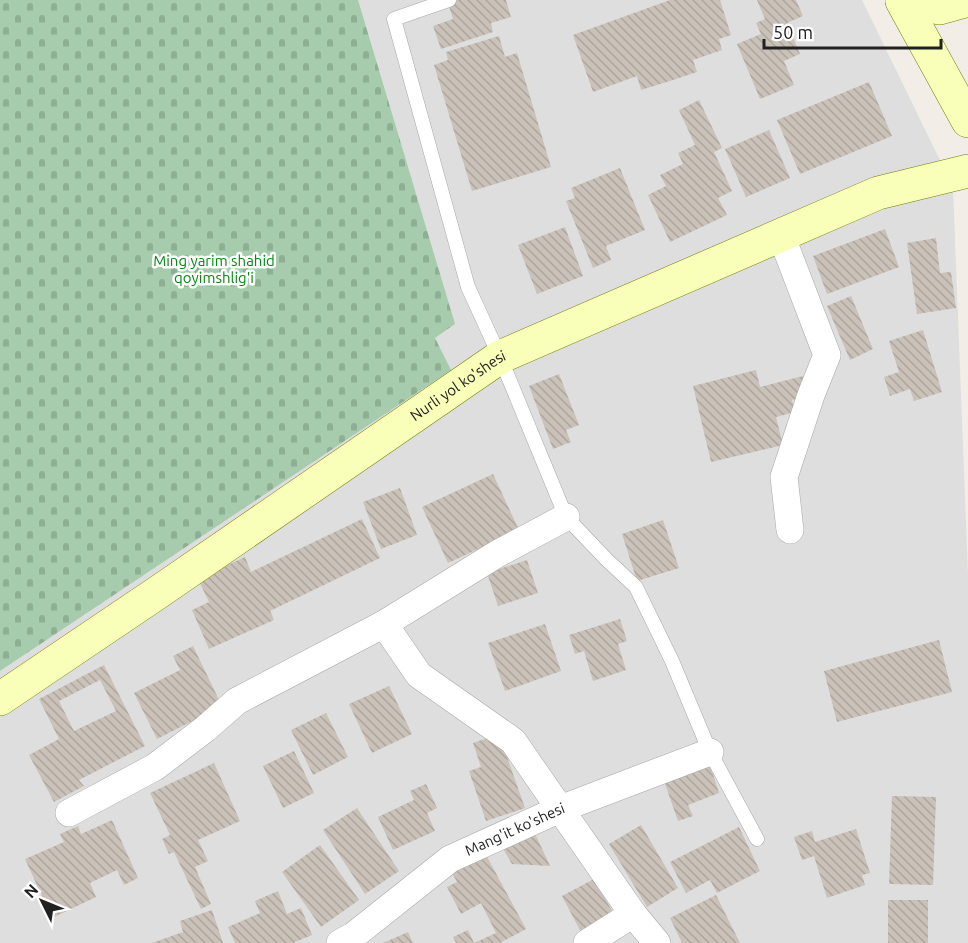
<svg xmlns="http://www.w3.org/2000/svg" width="968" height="943" viewBox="0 0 968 943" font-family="Ubuntu,sans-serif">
<defs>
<pattern id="cemetery-stones" width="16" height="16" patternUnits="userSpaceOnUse" patternTransform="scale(1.5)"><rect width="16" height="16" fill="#a6ccad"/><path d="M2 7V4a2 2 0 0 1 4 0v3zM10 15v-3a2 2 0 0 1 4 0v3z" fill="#8faf95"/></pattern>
<pattern id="building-back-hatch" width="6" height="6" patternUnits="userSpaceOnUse" patternTransform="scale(1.5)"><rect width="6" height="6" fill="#cac1b9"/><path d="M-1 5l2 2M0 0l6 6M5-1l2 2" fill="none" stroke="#ada69f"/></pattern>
</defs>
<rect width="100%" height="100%" fill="#f2eee7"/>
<path fill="#dfdede" d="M0,0H862L953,187L968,575V943H0Z"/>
<path fill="url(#cemetery-stones)" d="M0,0H358L455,324L435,338L451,370L0,671Z"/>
<path fill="url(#building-back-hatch)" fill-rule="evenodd" d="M458,0H506L511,17L491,23L493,32L441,49L433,26L453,19L448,3Z
M670,0H720L731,35L719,39L722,50L693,60L697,72L673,80L641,90L637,76L593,92L573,35Z
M757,0H796L803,16L787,23L800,54L784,61L794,85L760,99L737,44L761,34L756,23L765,19Z
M499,36L505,57L517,53L551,167L472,191L434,65L448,60L446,52Z
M869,82L892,136L800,174L777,120Z
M699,100L722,148L714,152L732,191L718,198L727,215L670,242L648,195L666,186L660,175L683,164L678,153L695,145L679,110Z
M769,130L790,178L746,197L725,149Z
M620,168L645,230L606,246L611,260L593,268L566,201L575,198L571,188Z
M565,227L583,276L537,294L518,245Z
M885,229L899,267L827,294L813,256Z
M936,238L940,273L951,272L956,308L917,314L907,243Z
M851,296L873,349L850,360L827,306Z
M923,330L942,392L914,401L910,389L890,396L884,377L899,372L889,341Z
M756,370L760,387L803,376L808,397L792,400L795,412L776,417L783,445L711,462L693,386Z
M559,374L579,425L566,430L571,442L553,449L529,386Z
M493,474L519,530L448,563L422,507Z
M400,488L417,535L381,549L363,502Z
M362,519L380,558L270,611L274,620L209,649L192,610L209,602L198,579L245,557L251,572Z
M663,520L679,568L637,581L622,534Z
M527,560L538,593L498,606L487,573Z
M620,619L627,641L618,644L626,670L593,681L584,651L575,654L569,635Z
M545,624L561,671L505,691L488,643Z
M939,640L952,692L837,722L824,671Z
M193,646L222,706L157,739L134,693L180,670L173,656Z
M104,665L145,746L79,780L84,786L54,802L29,755L59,739L39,699ZM100,680L116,711L74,731L59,701Z
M389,686L412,734L372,753L349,704Z
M326,713L348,757L313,775L291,730Z
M499,734L525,808L486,821L469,771L481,767L473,743Z
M294,751L314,793L283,808L263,766Z
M214,763L240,821L198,840L208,861L195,867L211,904L201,909L174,852L169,854L162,839L170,835L150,793Z
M710,765L719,793L688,805L693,816L678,821L664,781Z
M426,784L437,808L427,813L435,831L393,850L378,817L414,800L410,791Z
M892,796L936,797L933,885L889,884Z
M357,808L399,871L365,894L323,830Z
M112,820L138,878L124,885L117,870L90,883L96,897L52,918L25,859L64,842L60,834L78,826L81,834Z
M641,825L678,888L647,907L609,844Z
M532,827L550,866L512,864L499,842Z
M739,827L760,871L717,893L710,880L686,893L670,862Z
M856,829L870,873L862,875L865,885L827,898L814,856L802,860L794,837L812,831L815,842Z
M320,845L359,900L321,927L282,872Z
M485,853L526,929L500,943H474L496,933L481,903L461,914L447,887L457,882L451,871Z
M594,879L615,916L582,934L562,896Z
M278,891L287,914L301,908L312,935L293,943H235L228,927L260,913L255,901Z
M716,895L740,943H682L670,918Z
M888,900H928V943H888Z
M212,910L223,943H152L183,932L180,921Z
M468,930L474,943H456L453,937Z
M408,932L413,943H383Z"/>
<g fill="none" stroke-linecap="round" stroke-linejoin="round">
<defs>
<path id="lane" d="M449,0L394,19L468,287L500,357L566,517L606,559L636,587L672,661L710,752L757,839"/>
<g id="street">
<path d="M781,235L827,355L811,395L784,477L790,530"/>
<path d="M384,624L419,675L513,741L633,914L657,943"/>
<path d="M69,813L155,767L205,729L237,701L384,624L497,554L566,517"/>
<path id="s1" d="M340,943L353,936L450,859L560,809L710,752"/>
<path d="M587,943L633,914"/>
</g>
<g id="secondary">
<path d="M902,0L940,8L968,0"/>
<path d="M902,1L968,121"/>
<path id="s2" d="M0,699L160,591L500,357L878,193L968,171"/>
</g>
</defs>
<use href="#lane" stroke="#a8a8a8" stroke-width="15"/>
<use href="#street" stroke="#a8a8a8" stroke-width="28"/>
<use href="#secondary" stroke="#6f7f00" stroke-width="34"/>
<use href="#lane" stroke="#fff" stroke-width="14"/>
<use href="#street" stroke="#fff" stroke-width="27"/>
<use href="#secondary" stroke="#f9feb8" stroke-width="33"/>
</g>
<g text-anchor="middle" stroke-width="5" stroke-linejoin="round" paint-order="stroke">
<g font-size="15" fill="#038a11" stroke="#fff">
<text x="214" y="266">Ming yarim shahid<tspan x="214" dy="17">qoyimshlig'i</tspan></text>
</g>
<g font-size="15" fill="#212121" stroke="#fff">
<text dy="5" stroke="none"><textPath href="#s2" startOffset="555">Nurli yol ko'shesi</textPath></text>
<text dy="5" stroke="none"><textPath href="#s1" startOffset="210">Mang'it ko'shesi</textPath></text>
</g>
</g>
<g transform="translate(42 901) rotate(313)" stroke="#ffffff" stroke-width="4.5" paint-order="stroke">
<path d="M0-4.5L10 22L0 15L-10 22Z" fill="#212121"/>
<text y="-9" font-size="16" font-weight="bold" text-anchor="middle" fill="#212121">N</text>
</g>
<path d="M764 39v9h177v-9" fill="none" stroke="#212121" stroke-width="3"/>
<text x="773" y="39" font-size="18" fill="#212121" stroke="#ffffff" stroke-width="4.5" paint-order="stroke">50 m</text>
</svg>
